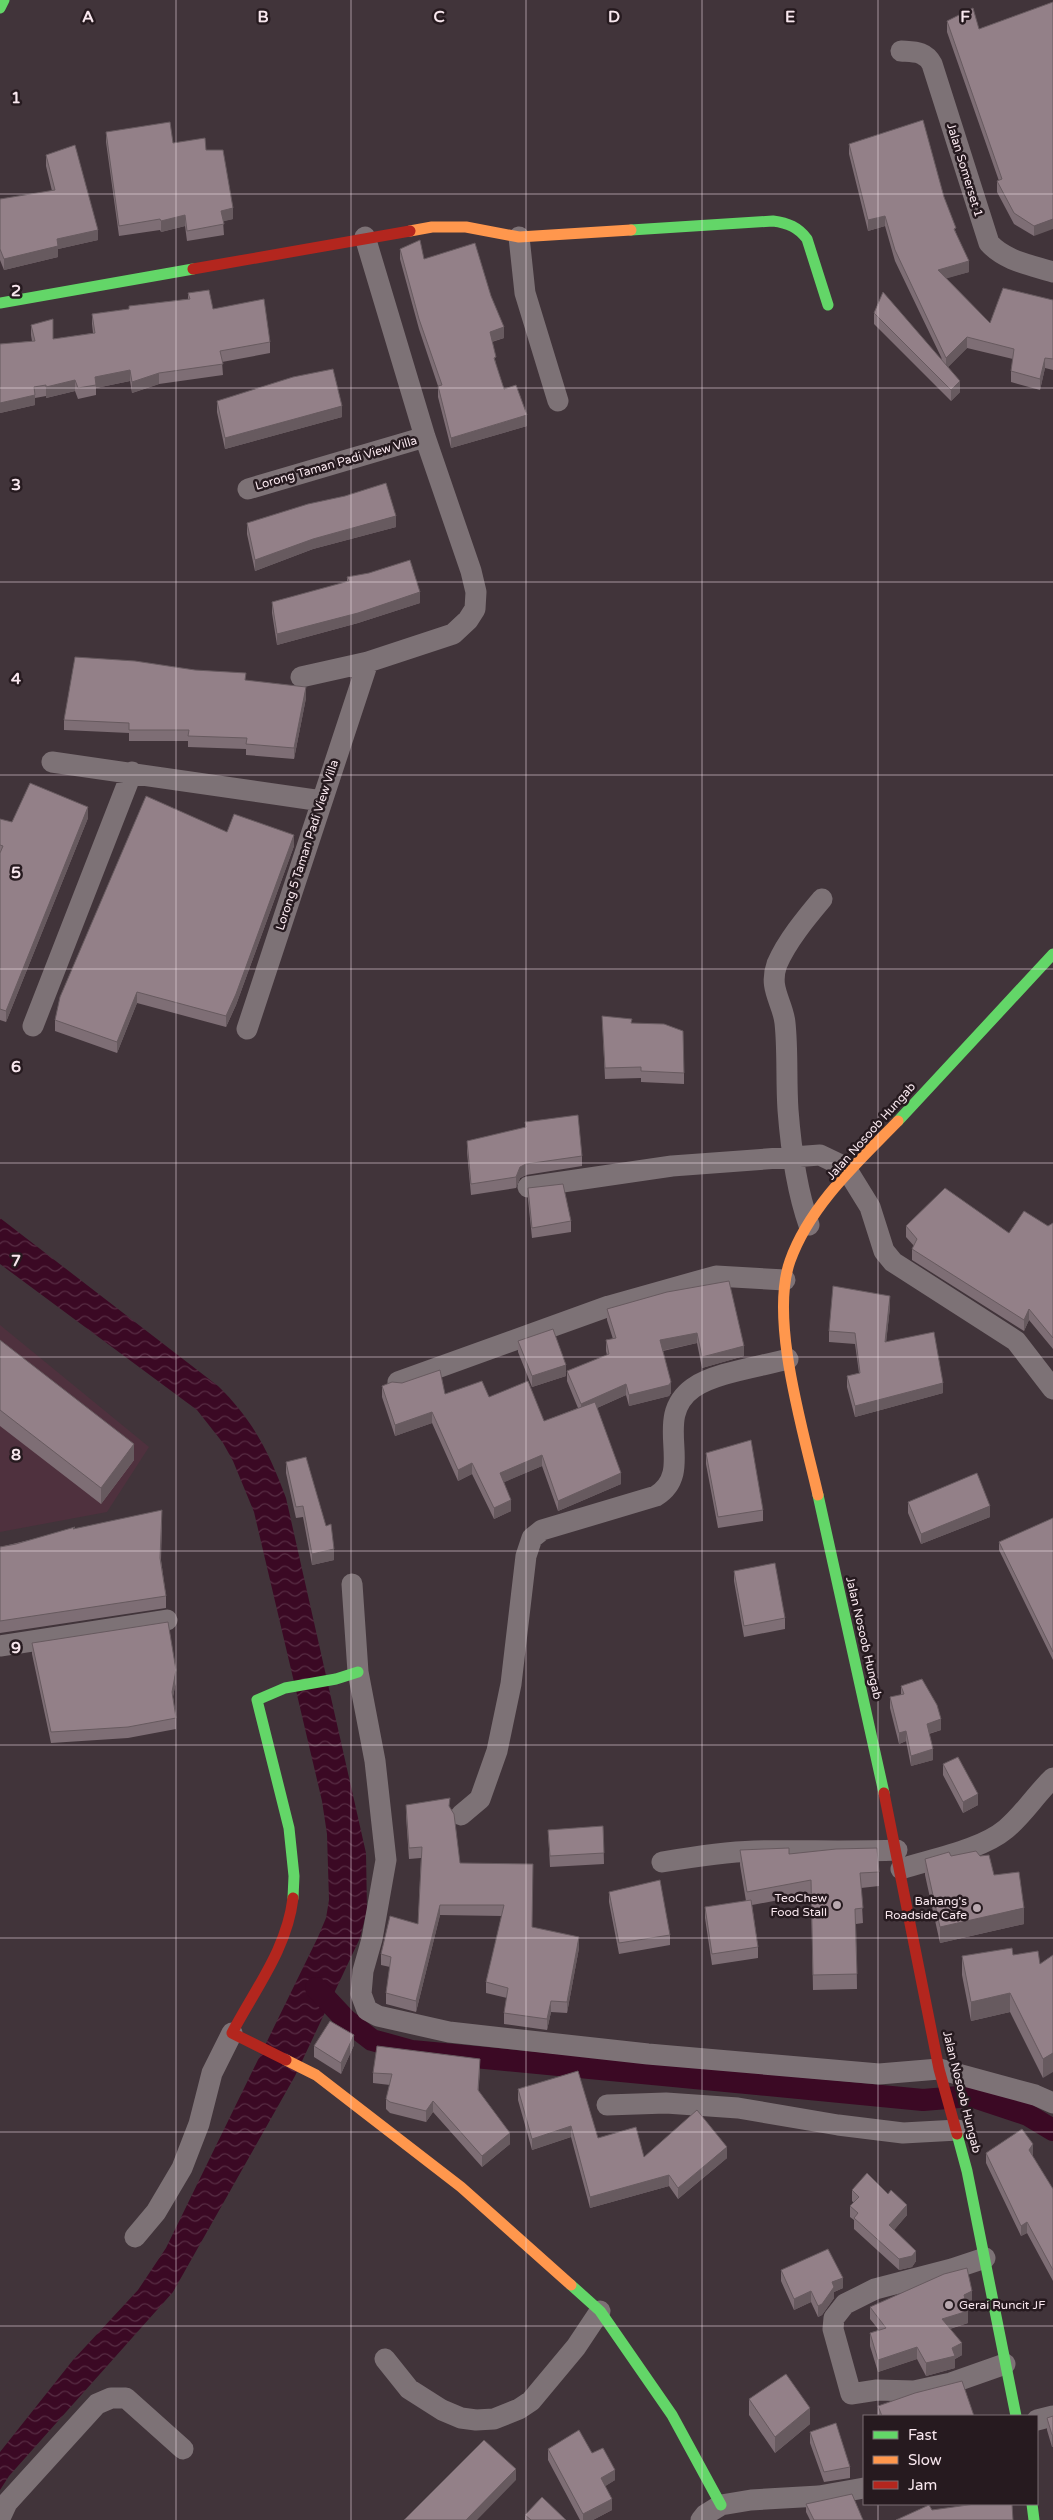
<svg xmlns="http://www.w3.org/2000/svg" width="1053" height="2520" viewBox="0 0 1053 2520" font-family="'Varela Round',sans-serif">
<defs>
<pattern id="water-waves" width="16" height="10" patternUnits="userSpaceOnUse" patternTransform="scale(1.25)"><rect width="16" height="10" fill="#3b0924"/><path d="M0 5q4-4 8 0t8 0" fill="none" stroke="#582d44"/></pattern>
</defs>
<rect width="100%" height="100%" fill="#41343a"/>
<path fill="#4f313e" d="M0,1325L149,1447L107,1512L0,1532Z"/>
<path fill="url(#water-waves)" d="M0,1218L218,1386C253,1420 269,1452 286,1498L366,1853L367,1910L360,1938L295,2076L173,2292L9,2476L0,2490V2452L73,2360L138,2290L166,2248L318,1937L326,1918L329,1900L327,1834L322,1801L254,1512L233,1461L223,1443L197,1410L0,1264Z"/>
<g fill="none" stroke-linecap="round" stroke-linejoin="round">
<path stroke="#3b0924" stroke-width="22" d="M316,1988L346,2020L372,2040L412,2051L923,2100L971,2096L1028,2115L1053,2130"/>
<path stroke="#7d7276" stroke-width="21" d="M901,51C915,52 925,51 932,64L989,243C1005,261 1031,265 1053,272
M519,237L525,293L558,401
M248,489L425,437
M301,677L368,662L453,634L468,620L475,609L476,592L471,571L425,437L365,237
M52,762L322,801
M33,1026L132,772
M247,1029L368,662
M528,1187L672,1166L820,1155L843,1166L849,1173L870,1207L884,1251L893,1262L1016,1341L1053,1389
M809,1225C796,1188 791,1149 788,1110C786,1081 788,1051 785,1023C783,1002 768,989 777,964C787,941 806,918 822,899
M398,1382L609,1306L716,1276L785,1280
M352,1584L358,1672L375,1761L386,1860L372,1939L363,1971L361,1994L367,2010L378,2016L449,2032L648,2054L879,2074L939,2069L1035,2095L1053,2103
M0,1646L167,1620
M461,1815L480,1799L497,1751L511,1684L526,1556L532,1538L542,1530L656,1496C697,1471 650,1419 693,1388C713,1373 763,1366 788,1359
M662,1862C692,1857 723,1852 754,1851C802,1850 849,1852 897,1850
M901,1869C932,1859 981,1850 1006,1829C1024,1814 1036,1794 1053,1778
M607,2105L666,2103L738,2108L838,2125L903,2133L958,2130
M135,2237L156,2212L182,2168L199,2124L212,2073L232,2033
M985,2258L952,2269L875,2289L845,2304L834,2318L833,2329L851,2394L877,2390L914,2391L951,2383L1005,2364
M385,2359L409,2389L442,2410L461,2418L476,2420L494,2419L519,2409L531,2401L576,2347L600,2311
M1037,2420L1053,2416
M0,2518L7,2503L97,2404L111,2398H126L183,2449
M701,2520L705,2515L721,2505L751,2500L819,2496L864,2488"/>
<path stroke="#63d668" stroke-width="11" d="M0,8L4,0
M631,230L773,221C788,223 798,227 807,239L828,305
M0,303L193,269
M898,1121L1053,954
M818,1495L884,1793
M293,1898L294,1876L289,1828L257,1700L285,1688L336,1679L358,1672
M957,2134L967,2171L1016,2416
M571,2285L600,2311L672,2415L721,2505
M1032,2504L1034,2520"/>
<path stroke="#ff974d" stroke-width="11" d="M410,231L432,227H466L519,237L631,230
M818,1495C804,1433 769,1320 790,1261C810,1205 858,1162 898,1121
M286,2060L316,2075L461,2187L571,2285"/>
<path stroke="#b3261e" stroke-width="11" d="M193,269L410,231
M884,1793L939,2069L957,2134
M286,2060L232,2033C255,1989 287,1949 293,1898"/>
</g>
<path fill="#7e6e75" d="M1053,2L1034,236L1014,224L997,192V181H999L947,32V21L979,29Z
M106,132L173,143L206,150L233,219L223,221L224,235L187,241L185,226L161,232L160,230L119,236L106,142Z
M849,144L944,197L969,272L946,278L990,323L1053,300V370L1045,368L1040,390L1011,382V371L1013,359L967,348L948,367L960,392L951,401L874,324V313L942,359L895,261L885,226L868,231L849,154Z
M46,155L98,240L58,249V257L4,270L0,260V199L52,191L46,166Z
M400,249L424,259L504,338L492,342L496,365L504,389L527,426L451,448L438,397V386L419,329L400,259Z
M188,293L213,309L270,342V353L222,362L223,375L159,384L132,393L130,381L96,388V395L78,399L75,391L46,398V396L35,398V405L0,413V344L32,341L31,335V325L53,339L93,333L92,324V314L129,309V306L188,299Z
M217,401L342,417L225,449L217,412Z
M247,523L396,527L313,549L255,571L247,534Z
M347,577L420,603L358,623L277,645L272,613V602L347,582Z
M246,680L306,698L294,759L246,755V749L188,747V741H129V733L64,730V720Z
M88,818L6,1022L0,1020V819L12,822Z
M227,832L294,846L236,1005L226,1027L137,1003L117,1053L55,1031V1020Z
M602,1016L632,1023L684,1073V1084L641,1082V1078L605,1079Z
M525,1122L582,1156V1166L526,1175L520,1178L516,1188L471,1195L467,1152V1141L525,1128Z
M528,1188L571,1221V1232L532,1238L528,1199Z
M1053,1223V1349L1029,1320L1024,1331L912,1260V1249L914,1246L906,1237V1226L1009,1233L1048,1226Z
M667,1292L744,1356L702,1368L697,1343L663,1351L671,1393L669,1396L629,1406L626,1395L597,1408L621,1484L558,1511L542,1466L504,1482L511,1511L494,1519L472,1474L458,1481L432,1423L395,1436L382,1397V1386L445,1394L489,1397L544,1421L578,1408L567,1381V1371L607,1355L606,1351V1340L613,1339L607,1320V1309Z
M890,1307L886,1342L943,1393L855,1417L847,1387V1376L859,1373L855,1344L829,1342V1331Z
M0,1340L134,1460L101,1504L0,1426Z
M518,1341L566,1376L532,1387L518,1352Z
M706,1453L763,1510V1521L718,1528L706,1464Z
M286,1462L334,1560L312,1565L303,1517L296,1518L286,1473Z
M908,1502L990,1517L921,1544L908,1513Z
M1053,1518V1660L999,1550V1542Z
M162,1521L161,1560L166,1596V1608L0,1633V1547L75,1529Z
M734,1571L785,1618V1629L744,1637L734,1581Z
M32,1643L176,1681L173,1697L176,1718V1729L128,1738L51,1743L32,1654Z
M901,1686L941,1730L929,1734L933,1760L911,1766L906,1741L899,1744L890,1708V1697L901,1695Z
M943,1764L978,1805L963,1813L943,1775Z
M406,1805L450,1808L460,1863L532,1927L579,1948L567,2013L551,2012L547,2030L504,2024V2013L507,1998L486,1993V1982L502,1916L440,1915L416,2012L386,2004V1993L390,1967L381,1965V1954L418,1924L421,1858L409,1859L406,1816Z
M603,1826L604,1864L550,1867L548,1830Z
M740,1850L789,1854L879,1872V1886L861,1888L863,1923L856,1924L857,1989L813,1990L811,1894L752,1905L758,1947V1958L712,1965L705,1918V1907L746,1901L740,1865Z
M951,1856L1024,1924L940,1943L925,1875V1859Z
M609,1892L670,1935V1945L619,1954L609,1902Z
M1013,1955L1040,1964L1053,1955L1043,2078L1010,2012L971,2021L962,1975V1956Z
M354,2045L341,2074L314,2057V2046Z
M480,2070L478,2092L510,2144L482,2167L433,2112L426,2122L390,2113L386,2109V2099L390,2085L373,2083V2073Z
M518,2089L598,2138L644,2157L727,2158L678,2199L669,2186L590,2208L571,2137L532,2150L518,2100Z
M986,2153L1033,2155L1032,2156L1053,2189V2281L1027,2233L1021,2236L986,2163Z
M852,2190L907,2215L894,2230L916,2261L912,2267L899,2270L854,2229V2220L850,2217V2206L854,2203L852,2201Z
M781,2270L843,2288L834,2292V2298L822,2315L818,2317L811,2302L794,2310L781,2281Z
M972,2304L967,2306L968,2323L950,2329L962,2355L955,2359V2368L926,2376L917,2359L878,2372L870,2346V2333L879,2330L870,2319V2307Z
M749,2399L810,2424L775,2453L749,2415Z
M878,2406L974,2416H878Z
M1053,2416L1052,2447L1047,2430V2418Z
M810,2432L850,2467V2478L824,2482L810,2443Z
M548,2449L592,2453L615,2480L605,2486L612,2510L593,2520H580L548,2460Z
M806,2504L863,2520H810L806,2512Z
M525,2515L566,2520H525Z"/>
<path fill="#675a5f" d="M233,208V219L221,222V211Z
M185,215V226L161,232V221Z
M885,216V226L868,231V220Z
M1053,219V229L1034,236V226Z
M98,230V240L58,249V257L4,270V259L57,239Z
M969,261V272L938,281V270Z
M504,327V338L490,342V332Z
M967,337V348L946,369V358Z
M1045,358V368L1040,390V379Z
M130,370V381L96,388L95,377Z
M159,373V384L132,393V382Z
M75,380V391L46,398V387Z
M960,381V392L951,401V390Z
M35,395V405L0,413V403Z
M342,406V417L225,449V438Z
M527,415V426L451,448V438Z
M396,516V527L313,549L255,571V560L313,539Z
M420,592V603L358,623L277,645V634Z
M306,687V698L294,759V748Z
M88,807V818L6,1022V1011Z
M294,835V846L236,1005L226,1027V1016Z
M137,992V1003L117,1053V1042Z
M526,1164V1175L520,1178L516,1188V1177L520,1167Z
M890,1296V1307L885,1353V1342Z
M1029,1309V1320L1024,1331V1320Z
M697,1333V1343L660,1351V1340Z
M744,1346V1356L702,1368V1357Z
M566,1365V1376L532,1387V1376Z
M671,1382V1393L669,1396L629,1406V1395Z
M943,1383V1393L855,1417V1406Z
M626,1384V1395L581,1415V1404Z
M432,1412V1423L395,1436V1425Z
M134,1444V1460L101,1504V1488Z
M542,1455V1466L500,1484V1473Z
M472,1463V1474L458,1481V1470Z
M621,1473V1484L558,1511V1501Z
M511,1500V1511L494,1519V1508Z
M990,1506V1517L921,1544V1534Z
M334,1549V1560L312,1565V1554Z
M176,1670V1681L172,1702V1692Z
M941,1719V1730L927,1734V1724Z
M906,1731V1741L899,1744V1733Z
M933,1749V1760L911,1766V1756Z
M978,1794V1805L963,1813V1802Z
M440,1905V1915L416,2012V2001Z
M1024,1908V1924L940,1943V1927Z
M579,1937V1948L567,2013V2002Z
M1010,1993V2012L971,2021V2002Z
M551,2001V2012L547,2030V2019Z
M354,2035V2045L341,2074V2063Z
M1053,2053V2072L1043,2078V2059Z
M480,2059V2070L478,2101V2090Z
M433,2101V2112L426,2122V2111Z
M571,2126V2137L532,2150V2139Z
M510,2133V2144L482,2167V2156Z
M1033,2144V2155L1029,2161V2150Z
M727,2147V2158L678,2199V2188Z
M669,2175V2186L590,2208V2197Z
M907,2205V2215L889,2236V2225Z
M1027,2222V2233L1021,2236V2226Z
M916,2251V2261L912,2267L899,2270V2259Z
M843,2278V2288L834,2292V2298L822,2315L818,2317V2306L832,2282Z
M811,2291V2302L794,2310V2299Z
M972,2291V2304L964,2307V2295Z
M968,2311V2323L942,2331V2319Z
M962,2343V2355L955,2359V2368L926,2376V2363Z
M917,2347V2359L878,2372V2360Z
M810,2408V2424L775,2453V2437Z
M1052,2435H1053V2447H1052Z
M516,2469V2480L477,2520H466Z
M615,2470V2480L601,2489V2478Z
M612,2499V2510L593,2520H583V2514Z"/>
<path fill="#938088" stroke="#675a5f" d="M1053,2V219L1034,226L1014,213L997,181L1002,179L947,21L973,8L979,29Z
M923,120L944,197L956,228L954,229L969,261L938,270L990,323L1003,288L1053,300V359L1045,358L1040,379L1011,371L1014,349L967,337L946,358L895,250L885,216L868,220L849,144Z
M170,122L173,143L205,138L206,150H223L233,208L221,211L224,224L187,231L185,215L161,221L160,219L119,226L106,132Z
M75,145L98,230L57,239L58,246L4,259L0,249V199L55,190L46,155Z
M420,240L424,259L475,243L491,296L504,327L490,332L496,357L494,358L504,389L516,385L527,415L451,438L438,386L442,385L419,319L400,249Z
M209,290L213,309L264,299L270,342L220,351L223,364L159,373L132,382L130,370L95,377L96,385L78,388L75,380L46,387V385L34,387L35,395L0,403V344L35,341L31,325L53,319V339L95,333L92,314L129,309V306L190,299L188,293Z
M883,292L960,381L951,390L874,313Z
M333,369L342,406L225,438L217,401L293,377Z
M386,483L396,516L313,539L255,560L247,523L308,504L345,496Z
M410,560L420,592L358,613L277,634L272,602L349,581L347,577L369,573Z
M75,657L135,661L195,670L246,673L245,680L306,687L294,748L246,744L247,738L188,736L189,730H129V723L64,720Z
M30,783L88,807L6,1011L0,1009V853L3,846L0,845V819L12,822Z
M146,796L227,832L234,814L294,835L236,994L226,1016L137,992L117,1042L55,1020L60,997Z
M602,1016L632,1019L631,1023L664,1024L683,1031L684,1073L641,1071V1067L605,1068Z
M578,1115L582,1156L526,1164L520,1167L516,1177L471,1184L467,1141L526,1127L525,1122Z
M563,1184L571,1221L532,1228L528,1188Z
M945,1188L1009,1233L1024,1211L1048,1226L1053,1223V1338L1029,1309L1024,1320L912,1249L917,1239L906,1226Z
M729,1281L744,1346L702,1357L697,1333L660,1340L671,1382L669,1385L629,1395L626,1384L581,1404L567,1371L609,1354L606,1340L616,1338L607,1309L667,1292Z
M833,1286L890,1296L885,1342L934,1332L943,1383L855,1406L847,1376L860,1373L855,1333L829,1331Z
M553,1329L566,1365L532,1376L518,1341Z
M0,1340L134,1444L101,1488L0,1410Z
M440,1370L445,1394L482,1381L489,1397L528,1381L544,1421L595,1402L621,1473L558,1501L542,1455L500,1473L511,1500L494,1508L472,1463L458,1470L432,1412L395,1425L382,1386L392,1382L402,1383Z
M751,1440L763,1510L718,1517L706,1453Z
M306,1457L326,1526L331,1524L334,1549L312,1554L303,1506L296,1507L286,1462Z
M977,1473L990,1506L921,1534L908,1502Z
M162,1510L160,1558L166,1596L0,1621V1547L16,1544L75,1527L73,1529Z
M1053,1518V1652L999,1542Z
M775,1563L785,1618L744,1626L734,1571Z
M168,1622L176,1670L172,1692L176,1718L128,1727L51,1732L32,1643Z
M922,1679L937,1705L941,1719L927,1724L933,1749L911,1756L906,1731L899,1733L890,1697L904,1694L901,1686Z
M958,1757L978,1794L963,1802L943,1764Z
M450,1798L449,1806L454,1814L460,1863L533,1864L532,1927L579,1937L567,2002L551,2001L547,2019L504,2013L508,1988L486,1982L504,1905H440L416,2001L386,1993L391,1957L381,1954L390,1916L418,1924L422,1847L409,1848L406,1805Z
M603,1826L604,1853L550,1856L548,1830Z
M789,1848V1854L836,1849L877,1848L879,1872L860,1873L863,1908L855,1909L857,1974L813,1975L811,1880L747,1892L740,1850Z
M976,1851L980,1856L989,1855L994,1875L1019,1872L1024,1908L940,1927L925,1859L949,1852L951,1856Z
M660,1880L670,1935L619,1943L609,1892Z
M751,1900L758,1947L712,1954L705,1907Z
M1012,1948L1013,1955L1038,1951L1040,1964L1053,1955V2053L1043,2059L1010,1993L971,2002L962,1956Z
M330,2021L354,2035L341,2063L314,2046Z
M377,2046L480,2059L478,2090L510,2133L482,2156L433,2101L426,2111L390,2102L386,2099L392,2074L373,2073Z
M578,2071L598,2138L636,2127L644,2157L697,2110L727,2147L678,2188L669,2175L590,2197L571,2126L532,2139L518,2089Z
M1022,2129L1033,2144L1029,2150L1053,2189V2270L1027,2222L1021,2226L986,2153Z
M867,2173L888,2194L891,2190L907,2205L889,2225L916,2251L912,2256L899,2259L854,2218L858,2213L850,2206L859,2197L852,2190Z
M828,2249L843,2278L832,2282L834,2287L822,2304L818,2306L811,2291L794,2299L781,2270Z
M967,2268L972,2291L964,2295L968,2311L942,2319L962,2343L952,2348L955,2356L926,2363L917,2347L878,2360L870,2333L886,2328L870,2307L944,2274Z
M786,2374L810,2408L775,2437L749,2399Z
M962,2381L974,2416H882L878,2406L915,2393Z
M1053,2416V2435H1052L1047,2418Z
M836,2423L850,2467L824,2472L810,2432Z
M579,2430L592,2453L603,2448L615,2470L601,2478L612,2499L583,2514L548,2449Z
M484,2440L516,2469L466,2520H404Z
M852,2494L863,2520H814L806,2504Z
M542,2497L566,2520H531L525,2515Z
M975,2504H1012L1013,2520H896L929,2505L932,2510Z"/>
<path fill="none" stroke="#f8e7ee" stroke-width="1" stroke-opacity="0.55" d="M176,0V2520M351,0V2520M526,0V2520M702,0V2520M878,0V2416M0,194H1053M0,388H1053M0,582H1053M0,775H1053M0,969H1053M0,1163H1053M0,1357H1053M0,1551H1053M0,1745H1053M0,1938H1053M0,2132H1053M0,2326H1053M878,2504V2520"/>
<g fill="#b8a8af" stroke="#261a1f" stroke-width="2">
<circle cx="837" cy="1905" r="5"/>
<circle cx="977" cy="1908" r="5"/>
<circle cx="949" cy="2305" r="5"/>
</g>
<g text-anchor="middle" stroke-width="5" stroke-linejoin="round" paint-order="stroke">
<g font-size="12" fill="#f8e7ee" stroke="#261a1f">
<text transform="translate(965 170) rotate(73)" y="4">Jalan Somerset 1</text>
<text transform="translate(336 463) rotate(-16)" y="4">Lorong Taman Padi View Villa</text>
<text transform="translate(307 845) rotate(-72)" y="4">Lorong 5 Taman Padi View Villa</text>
<text transform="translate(871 1131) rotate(-48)" y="4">Jalan Nosoob Hungab</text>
<text transform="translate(864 1638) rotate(77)" y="4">Jalan Nosoob Hungab</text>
<text transform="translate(962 2092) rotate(76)" y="4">Jalan Nosoob Hungab</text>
</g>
<g font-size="12" fill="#f8e7ee" stroke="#261a1f" text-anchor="end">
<text x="827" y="1902">TeoChew<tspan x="827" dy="14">Food Stall</tspan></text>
<text x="967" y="1905">Bahang's<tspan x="967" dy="14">Roadside Cafe</tspan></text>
<text x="959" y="2309" text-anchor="start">Gerai Runcit JF</text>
</g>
</g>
<g font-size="16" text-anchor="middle" font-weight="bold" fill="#f8e7ee" stroke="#261a1f" stroke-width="5" stroke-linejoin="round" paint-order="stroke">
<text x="88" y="22">A</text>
<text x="263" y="22">B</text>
<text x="439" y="22">C</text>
<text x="614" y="22">D</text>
<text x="790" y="22">E</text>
<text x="965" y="22">F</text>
<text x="16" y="103">1</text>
<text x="16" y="296">2</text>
<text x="16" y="490">3</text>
<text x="16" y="684">4</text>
<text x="16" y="878">5</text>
<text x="16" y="1072">6</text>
<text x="16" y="1266">7</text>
<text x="16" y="1460">8</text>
<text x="16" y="1653">9</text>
</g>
<rect x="863" y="2415" width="175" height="90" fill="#261a1f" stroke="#7a6c72"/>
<rect x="873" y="2431" width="25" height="8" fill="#63d668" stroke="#7a6c72"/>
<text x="908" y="2440" font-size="15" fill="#f8e7ee">Fast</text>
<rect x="873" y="2456" width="25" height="8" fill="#ff974d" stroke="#7a6c72"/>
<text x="908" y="2465" font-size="15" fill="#f8e7ee">Slow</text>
<rect x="873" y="2481" width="25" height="8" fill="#b3261e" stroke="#7a6c72"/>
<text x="908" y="2490" font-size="15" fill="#f8e7ee">Jam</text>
</svg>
